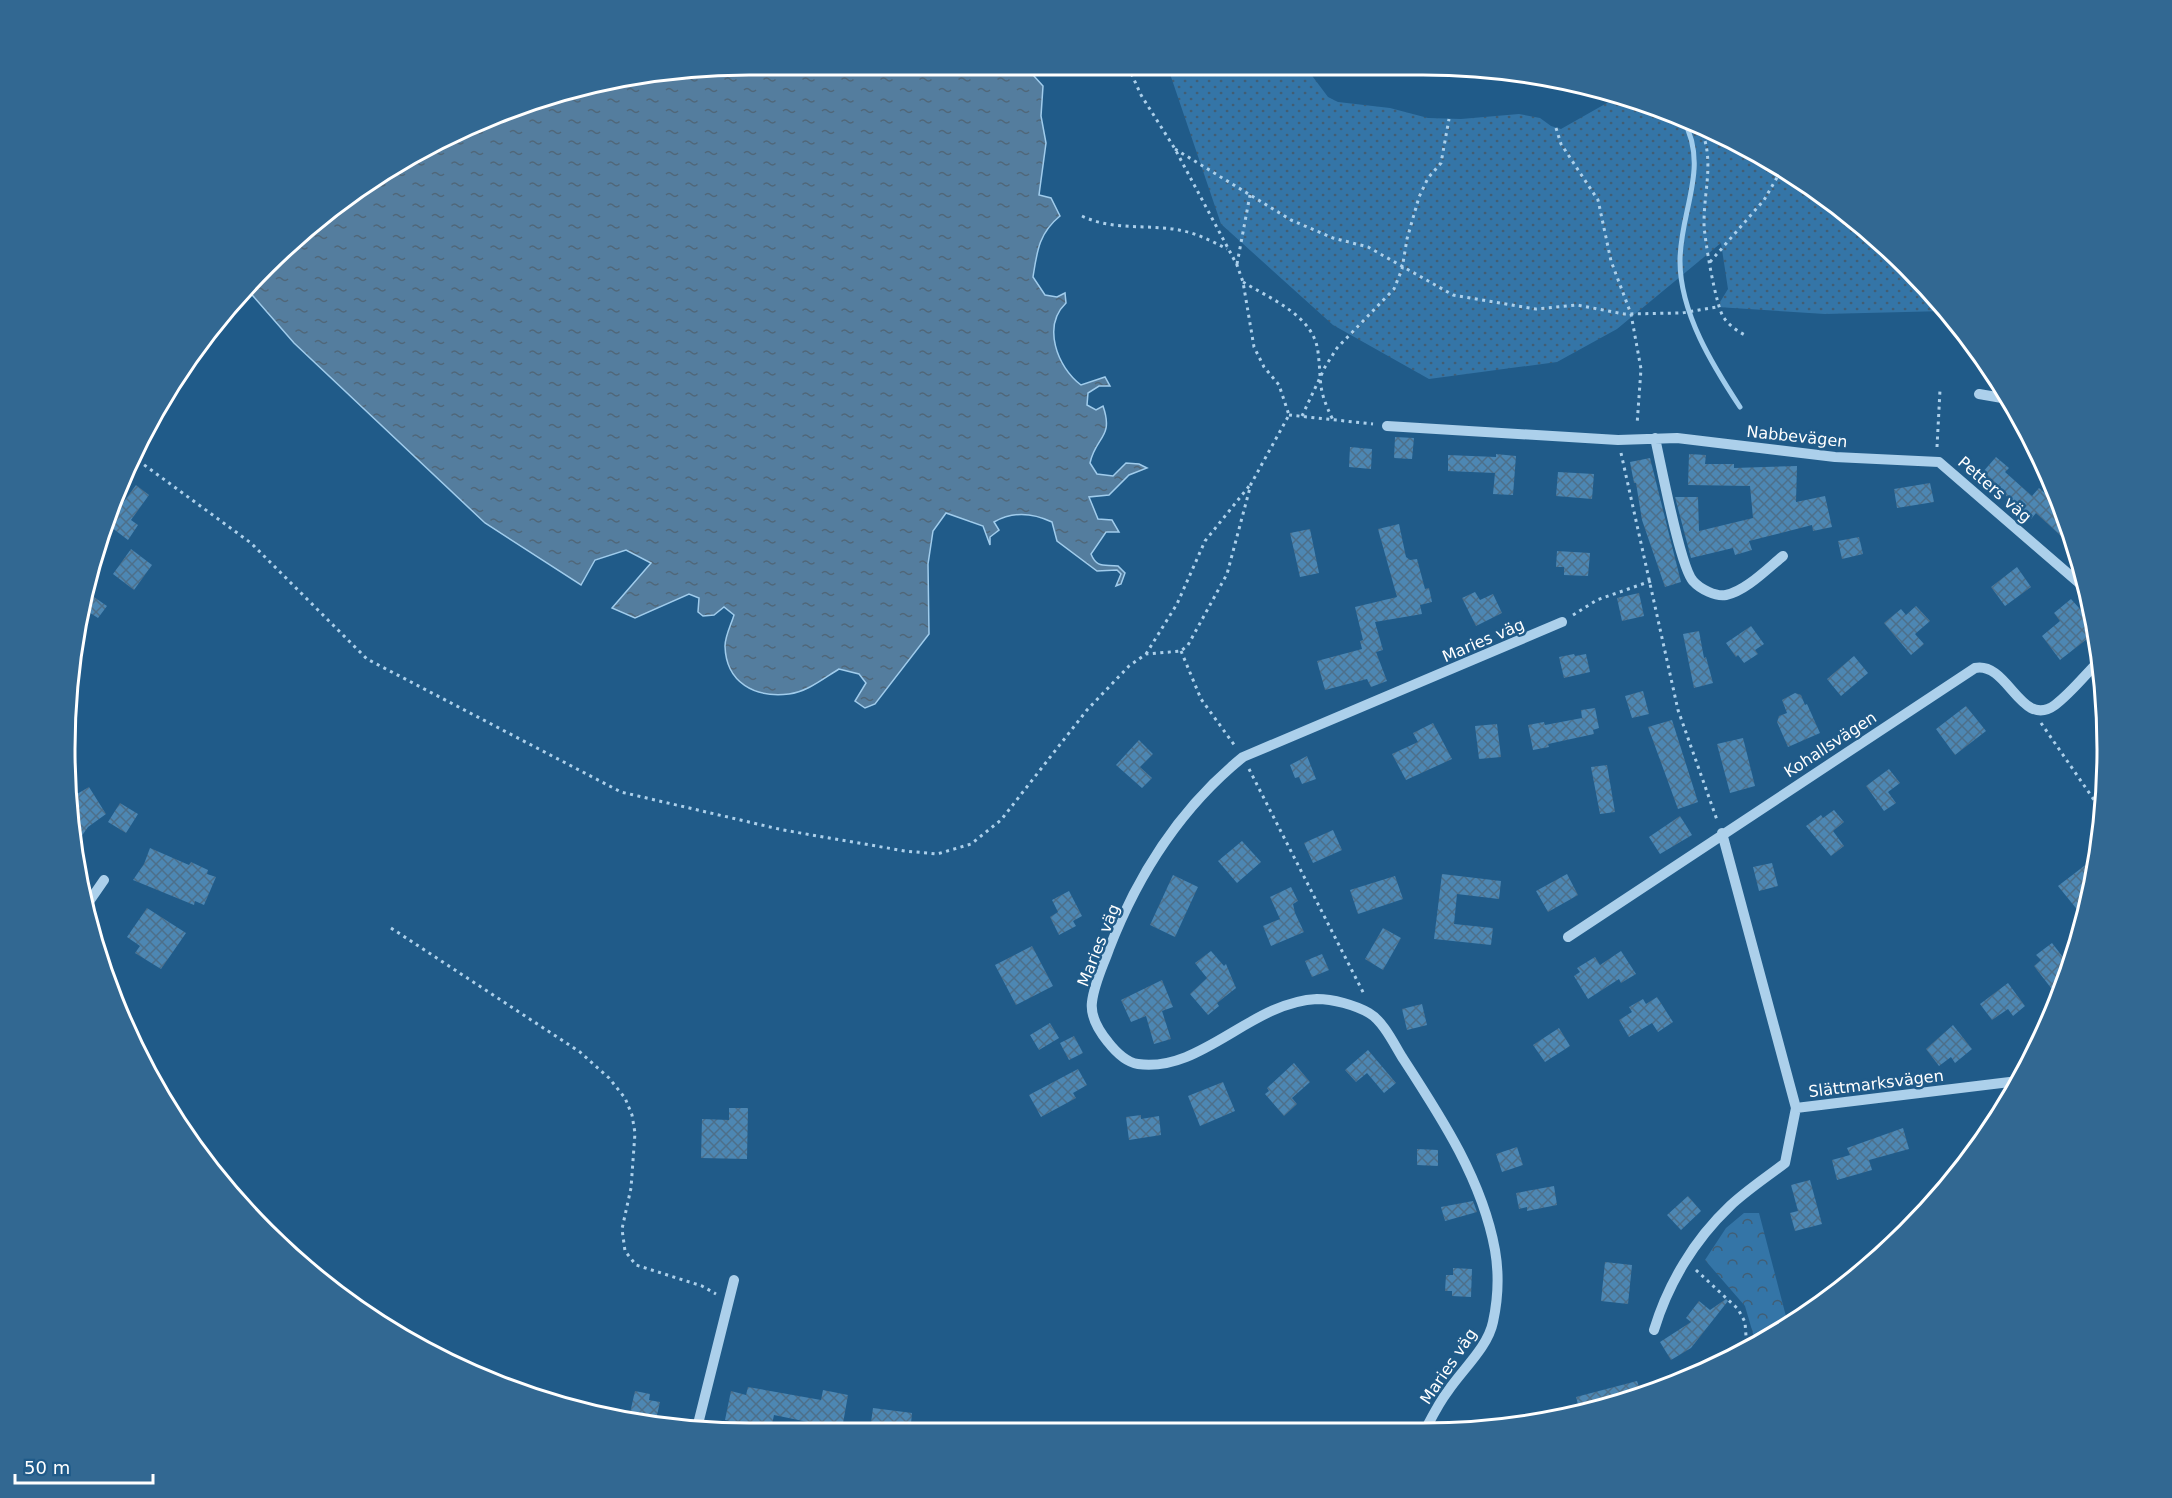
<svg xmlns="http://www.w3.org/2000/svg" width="2172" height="1498" viewBox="0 0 2172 1498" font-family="'DejaVu Sans',sans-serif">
<defs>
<pattern id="grass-dots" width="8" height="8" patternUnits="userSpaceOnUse" patternTransform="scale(1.5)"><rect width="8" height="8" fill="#3475a7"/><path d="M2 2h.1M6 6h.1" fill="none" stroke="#415e75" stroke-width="1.8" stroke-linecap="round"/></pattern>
<pattern id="forest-crowns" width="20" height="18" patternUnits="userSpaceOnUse" patternTransform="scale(1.5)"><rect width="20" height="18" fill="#3475a7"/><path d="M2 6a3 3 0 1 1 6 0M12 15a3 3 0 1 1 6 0" fill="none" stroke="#415e75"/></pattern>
<pattern id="water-ripples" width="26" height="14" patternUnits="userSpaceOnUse" patternTransform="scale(1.5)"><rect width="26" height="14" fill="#547d9e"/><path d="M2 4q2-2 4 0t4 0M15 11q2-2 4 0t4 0" fill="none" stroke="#506779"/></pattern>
<pattern id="building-cross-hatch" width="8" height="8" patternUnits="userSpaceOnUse" patternTransform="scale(1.5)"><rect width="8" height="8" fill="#4d87b3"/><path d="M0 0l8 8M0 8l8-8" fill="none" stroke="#4d6f8a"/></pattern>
</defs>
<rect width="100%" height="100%" fill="#205b89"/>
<path fill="url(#grass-dots)" d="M1167,65H1304L1328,97L1338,102L1390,108L1428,118L1461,119L1519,114L1540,118L1551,126L1561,129L1621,95L1643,101L1765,156L1907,265L1945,311L1825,314L1717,307L1728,289L1721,243L1617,329L1557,362L1429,379L1333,325L1221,224Z"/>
<path fill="url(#forest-crowns)" d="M1744,1213H1759L1788,1324L1756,1344L1745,1306L1705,1260L1726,1228Z"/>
<path fill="url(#water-ripples)" stroke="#a0ccec" stroke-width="1.5" d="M749,64L1024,65L1043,86L1041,116L1046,143L1039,195L1051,198L1060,216C1039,233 1037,251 1033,277L1045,295L1057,297L1065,293L1066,303C1042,326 1057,367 1081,385L1105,377L1110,386H1099L1088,393L1087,405L1096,410L1103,406C1114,438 1096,436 1090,463L1097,474L1113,476L1126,463L1139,464L1147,468L1129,475L1109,495L1089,497L1098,519L1112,520L1119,532H1106L1091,554C1097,569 1105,564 1118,566L1125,573L1121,584L1116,586L1121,574L1117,570L1097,571L1057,541L1052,522C1033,513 1013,511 994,522L999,530L990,537V545L983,526L946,513L933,531L928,564L929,634L875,704L865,708L855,701L866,683L859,674L839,669C824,678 807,692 789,694C755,698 726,683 725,646C725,636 731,625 734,615L724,607L714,615L703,616L698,612L699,598L689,594L635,618L612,608L651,563L626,550L595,560L581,585L485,523L294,343L246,288L369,180L447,135L572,88Z"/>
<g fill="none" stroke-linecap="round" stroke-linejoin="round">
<path stroke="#a0ccec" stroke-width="5" d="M1683,119C1710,168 1680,210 1680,261C1680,313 1713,366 1740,407"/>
</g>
<path fill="url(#building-cross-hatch)" d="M1395,437L1414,438L1412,459L1394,458Z
M1350,447L1372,449L1371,469L1349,467Z
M1496,454L1516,456L1513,495L1493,494L1495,473L1448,471V455L1496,457Z
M1689,454L1706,455L1705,464H1734V468L1797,466L1796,502L1825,496L1832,527L1813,531L1812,525L1749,541L1752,550L1735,555L1733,548L1691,558L1675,497H1698L1699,531L1753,518L1750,486L1688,485Z
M1996,457L2009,468L2005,472L2032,496L2039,488L2062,508L2074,548L2036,513L2031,519L1982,473Z
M1650,458L1681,582L1665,587L1642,520L1636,483H1634L1630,462Z
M1558,472L1594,474L1592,499L1556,496Z
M1930,483L1934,502L1897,508L1894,489Z
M136,485L149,495L131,520L138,525L128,540L107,524L111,507L117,511Z
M1399,524L1406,557L1410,560L1417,559L1425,589L1429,588L1432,602L1420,605L1422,614L1375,622L1383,650L1376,652L1387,681L1371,687L1367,679L1325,690L1317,661L1362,649L1360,641L1363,640L1355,607L1397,597L1378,529Z
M1310,529L1319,573L1300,577L1290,533Z
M1859,537L1863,554L1842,559L1838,541Z
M131,549L152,565L134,590L113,574Z
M1557,551L1590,553L1588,576L1564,575V567H1556Z
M2017,567L2031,587L2005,606L1991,587Z
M1475,592L1480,600L1493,594L1502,613L1476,626L1462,598Z
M88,593L107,606L98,618L84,609Z
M1639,593L1644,616L1622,621L1617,598Z
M2071,599L2095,626L2096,632L2060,660L2042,636L2060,621L2054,613Z
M1916,606L1930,621L1915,634L1924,644L1911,655L1884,623L1901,609L1906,615Z
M1751,626L1764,644L1755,650L1758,654L1744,663L1738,655L1736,657L1726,643Z
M1699,631L1704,658L1706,657L1713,683L1694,688L1683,634Z
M1574,654L1575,656L1586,654L1590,672L1564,678L1559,657Z
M1854,656L1868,673L1841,696L1827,679Z
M1643,691L1649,714L1632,718L1625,696Z
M1795,693L1801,695L1805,705L1807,704L1820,733L1788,747L1777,722L1779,716L1787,713L1782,700Z
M1966,706L1986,731L1955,755L1936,729Z
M1595,708L1599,728L1593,730L1594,734L1548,744L1549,747L1533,750L1528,725L1544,722L1545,725L1582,718L1581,710Z
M1672,720L1698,802L1678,809L1648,727Z
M1433,723L1452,759L1406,780L1392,754L1418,742L1413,733Z
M1497,724L1501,757L1479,759L1475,726Z
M1743,738L1755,786L1730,793L1717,744Z
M1139,740L1153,754L1140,767L1152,778L1142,788L1116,765Z
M1307,756L1316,779L1302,784L1299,777L1295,778L1290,765Z
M1607,765L1615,812L1600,814L1591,767Z
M1889,769L1900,783L1888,792L1896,803L1884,811L1866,786Z
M89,787L106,814L88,827L74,847L70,798Z
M120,803L138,814L126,833L108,822Z
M1834,810L1844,822L1833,831L1844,846L1831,856L1806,826L1821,815L1823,818Z
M1680,816L1692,835L1660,854L1649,837Z
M1333,830L1342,850L1313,863L1304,843Z
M1242,841L1261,862L1237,883L1218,861Z
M150,848L189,865L191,862L208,870L207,874L216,877L204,905L195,901L194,905L133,880L144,864Z
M1772,863L1778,886L1759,891L1753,867Z
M2088,863L2095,872L2084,918L2058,886Z
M1442,874L1501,881L1499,899L1457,894L1454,924L1493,928L1491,945L1434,939Z
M1567,874L1578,895L1548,912L1536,891Z
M1173,875L1198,887L1175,937L1150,925Z
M1395,876L1403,899L1358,914L1350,890Z
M1291,887L1298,901L1293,904L1295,913L1304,932L1271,946L1263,926L1280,919L1270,897Z
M1069,891L1082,916L1073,921L1076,926L1059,935L1050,917L1058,912L1052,900Z
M147,908L186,933L161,969L135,953L140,946L127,937Z
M1383,928L1401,938L1383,970L1365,959Z
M2052,943L2069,965L2066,977L2051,988L2034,966L2041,960L2036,955Z
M1032,946L1053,986L1016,1005L995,965Z
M1211,951L1224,966L1226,964L1236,988L1217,1003L1219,1006L1208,1015L1190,994L1207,978L1195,963Z
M1621,951L1636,974L1621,983L1619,979L1588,999L1574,976L1580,972L1577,968L1595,957L1600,965Z
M1322,954L1329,970L1312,977L1305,961Z
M1162,980L1173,1007L1162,1011L1171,1039L1154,1044L1146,1016L1131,1022L1121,1000Z
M2008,983L2025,1006L2013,1016L2008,1009L1992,1020L1980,1004Z
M1657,997L1673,1022L1658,1032L1652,1023L1629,1037L1619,1020L1632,1012L1629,1007L1643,999L1646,1004Z
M1422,1004L1427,1025L1407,1030L1402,1009Z
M1050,1023L1059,1038L1039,1050L1030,1035Z
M1953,1025L1972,1049L1955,1063L1951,1057L1939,1066L1926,1049Z
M1559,1028L1570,1046L1545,1062L1533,1045Z
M1074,1036L1083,1053L1069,1060L1060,1043Z
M1368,1050L1396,1083L1384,1093L1367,1073L1356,1082L1345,1070Z
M1294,1063L1310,1082L1292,1098L1297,1104L1284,1116L1265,1094L1269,1091L1267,1088Z
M1078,1069L1087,1085L1073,1093L1076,1098L1041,1117L1029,1095Z
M1223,1082L1235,1111L1200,1126L1188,1096Z
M729,1108H748L747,1159L701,1158L702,1119L729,1120Z
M1141,1115V1119L1159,1116L1161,1135L1129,1140L1126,1117Z
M1903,1128L1909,1149L1869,1160L1872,1170L1837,1180L1832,1160L1850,1155L1847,1148Z
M1517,1147L1523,1165L1502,1172L1496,1154Z
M1417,1149L1438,1150V1166L1417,1165Z
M1810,1180L1822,1224L1795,1231L1790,1213L1798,1211L1791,1185Z
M1554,1186L1557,1205L1527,1211V1207L1519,1209L1516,1193Z
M1688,1196L1701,1211L1681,1230L1667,1215Z
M1473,1201L1477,1212L1445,1221L1441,1207Z
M1605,1262L1632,1265L1628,1304L1601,1301Z
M1453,1268L1472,1269L1471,1297L1452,1296V1291H1445L1446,1275H1453Z
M1726,1299L1728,1301L1691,1348L1671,1360L1660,1342L1691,1322L1686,1318L1699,1301L1710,1310Z
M1637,1381L1641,1392L1580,1412L1576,1397Z
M748,1387L821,1400L823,1390L848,1395L842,1429L774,1415L770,1434L748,1433L743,1424L725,1420L731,1391L746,1395Z
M635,1391L650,1394L649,1400L660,1402L655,1424L628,1422Z
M873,1408L912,1413L910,1434L870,1430Z"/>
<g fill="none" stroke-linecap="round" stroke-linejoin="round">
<path stroke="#acd0eb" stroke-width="3" stroke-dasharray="3 4.5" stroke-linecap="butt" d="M1700,127C1715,159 1704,189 1704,223C1704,237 1716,308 1724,318C1729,325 1737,331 1745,335
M1556,128L1561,144L1598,200L1611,261L1631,314L1641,369L1637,425
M1175,149L1291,220L1333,238L1368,247L1453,295L1536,309L1577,305L1624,314L1682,313L1717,307
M1082,216C1113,231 1146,224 1179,230C1196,233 1212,241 1227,249
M1710,262L1764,200L1782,169
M1237,264L1250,195
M1243,282C1271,299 1314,316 1318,352C1322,384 1317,388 1333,420
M1289,415L1373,424
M1302,416L1325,367L1337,348L1394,289L1402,269L1407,239L1419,197L1428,178L1441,163L1449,119
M1937,447L1940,390
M1621,453L1678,710L1717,820
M132,456L251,543L367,659L621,792L783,830L905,851L937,854L971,844L1001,820L1087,710L1129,666L1146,654L1181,651L1188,645L1227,574L1251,484L1289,415L1279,385L1264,367L1254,347L1243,282L1237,265L1175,149L1141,95L1127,64
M1573,615L1597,600L1651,581
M1181,651L1201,699L1235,746
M1146,654L1177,604L1205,541L1250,485
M2041,723L2101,810
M1249,769L1365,996
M391,928L580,1052L609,1078L625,1098L632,1115L635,1133L631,1188L622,1229L625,1251L636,1265L702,1286L716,1294
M1696,1270L1738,1309L1745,1322L1747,1350"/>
<path stroke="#acd0eb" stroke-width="10" d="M1964,339H1968
M1979,394L2008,399
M1387,426L1618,440L1677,438L1835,457L1939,462L2086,589
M1655,438C1661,464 1680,567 1693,581C1700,589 1716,597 1726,595C1746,591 1768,568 1783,556
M1722,833L1796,1108
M86,906L104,880
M1568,937L1975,668C2008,661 2021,730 2055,705C2071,693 2085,675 2099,661
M1654,1330C1668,1284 1694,1240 1730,1206C1747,1190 1767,1177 1785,1163L1796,1108L2018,1081
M697,1428L734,1280
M1423,1434C1431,1419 1438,1404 1448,1391C1462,1370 1488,1347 1493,1322C1498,1299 1499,1273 1495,1250C1482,1179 1441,1117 1402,1057C1394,1044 1383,1021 1369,1013C1355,1005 1333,999 1317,999C1251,1002 1201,1073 1138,1064C1125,1062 1115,1051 1108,1042C1099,1031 1090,1017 1092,1002C1094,984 1103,966 1109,949C1138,874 1180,808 1243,757L1562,622"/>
</g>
<g text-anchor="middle" stroke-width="5" stroke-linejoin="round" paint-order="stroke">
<g font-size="16" fill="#fff" stroke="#205b89">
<text transform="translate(1797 436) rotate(6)" y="6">Nabbevägen</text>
<text transform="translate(1995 489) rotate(41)" y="6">Petters väg</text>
<text transform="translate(1483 640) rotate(-23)" y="6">Maries väg</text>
<text transform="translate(1830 744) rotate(-33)" y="6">Kohallsvägen</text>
<text transform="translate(1098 945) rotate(-68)" y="6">Maries väg</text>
<text transform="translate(1876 1083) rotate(-7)" y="6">Slättmarksvägen</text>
<text transform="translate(1448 1366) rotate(-56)" y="6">Maries väg</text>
</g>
</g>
<path d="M0 0H2172V1498H0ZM749 75H1423A674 674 0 0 1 2097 749V749A674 674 0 0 1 1423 1423H749A674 674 0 0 1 75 749V749A674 674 0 0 1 749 75Z" fill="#326892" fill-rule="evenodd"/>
<path fill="none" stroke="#fff" stroke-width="3" d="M749 75H1423A674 674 0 0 1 2097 749V749A674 674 0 0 1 1423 1423H749A674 674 0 0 1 75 749V749A674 674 0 0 1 749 75Z"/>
<path d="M15 1474v9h138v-9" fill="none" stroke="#ffffff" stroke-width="3"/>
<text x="24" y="1474" font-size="18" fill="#ffffff" stroke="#205b89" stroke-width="4.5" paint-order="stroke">50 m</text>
</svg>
